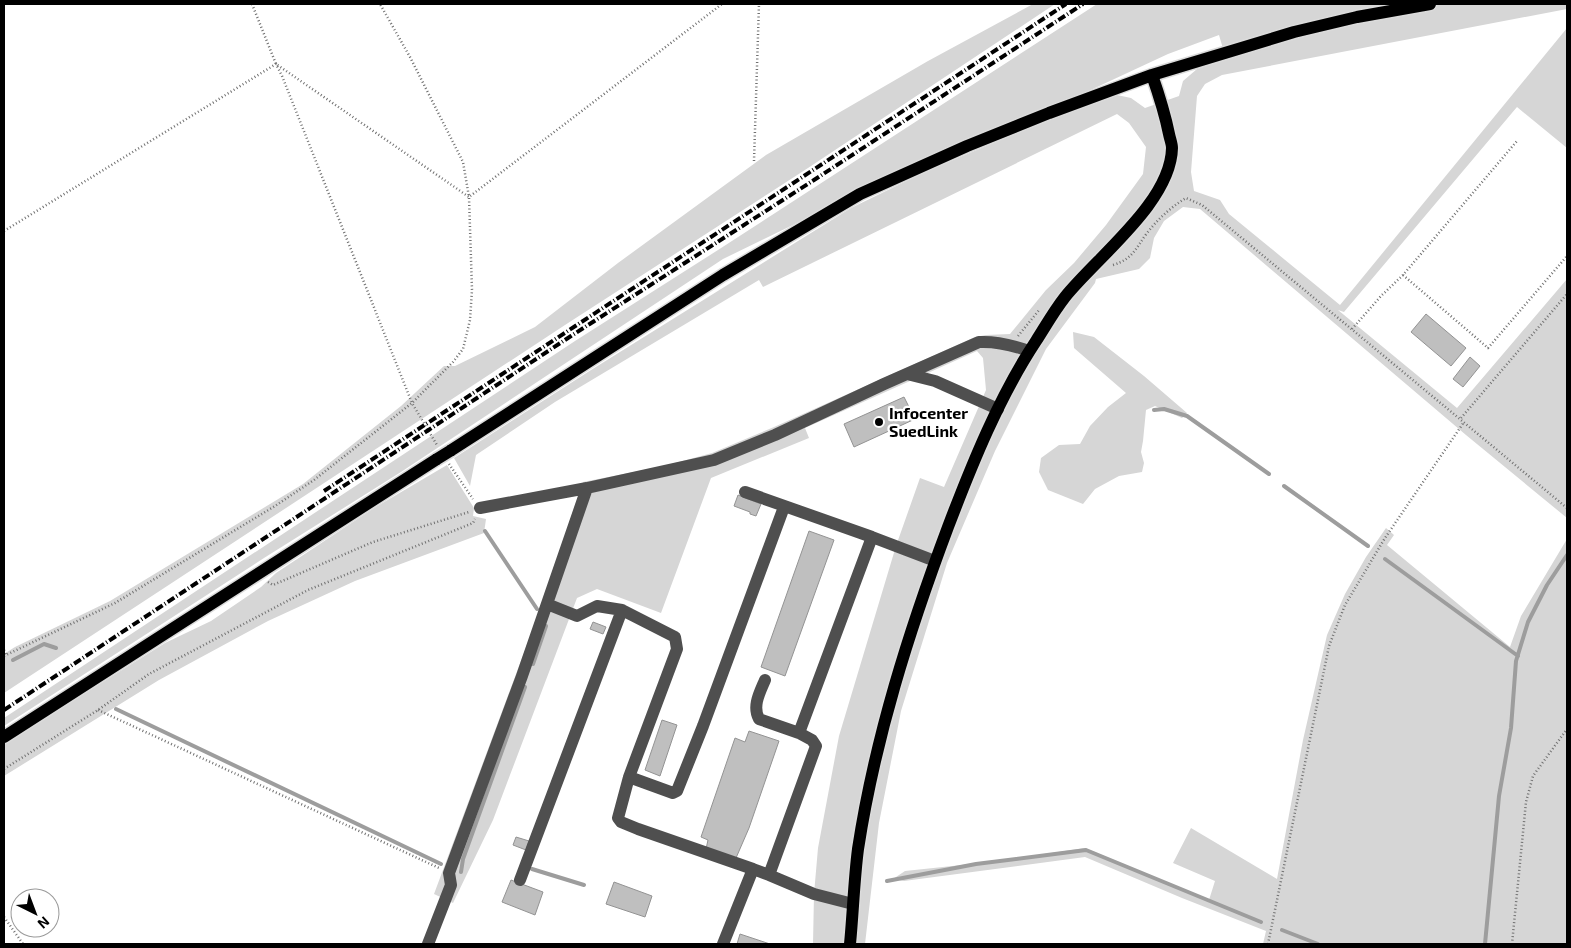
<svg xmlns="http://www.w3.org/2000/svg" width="1571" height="948" viewBox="0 0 1571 948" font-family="'Exo 2',sans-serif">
<rect width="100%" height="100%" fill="#fff"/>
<path fill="#d6d6d6" d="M1033,4H1055L808,168L565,325L4,693V654L15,647L110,601L303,484L401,406L444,366H455L535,327L618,263L766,155L928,61Z
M1097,4H1296L1297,5L1567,4V9L1222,75L1205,84L1197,96L1191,172L1194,191L1220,200L1229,214L1340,305L1567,28V148L1517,107L1344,312L1338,310L1457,408L1567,279V518L1466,435L1200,209L1183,207L1164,221L1154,238L1150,258L1139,269L1096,279L1095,283L1046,349L995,451L947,563L901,711L879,823L865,944H813L814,894L818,848L839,736L896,546L920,478L944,487L986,390L983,358L977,351L805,428L809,438L711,478L661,613L597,589L577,598L493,820L453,903L434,894L538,615L583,482L664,466L712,453L774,427L975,337L986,335L1010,334L1046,290L1074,263L1106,225L1143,174L1146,147L1129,123L1117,114L763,287L759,280L555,402L476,455L470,486L454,458L591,370L851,208L927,171L1043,122L1117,95L1131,98L1145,108L1179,96L1183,81L1197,69L1226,59L1219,35L1168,54L1067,101L867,189L723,259L401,472L264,558L4,726V718L575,341L718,250Z
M1073,332L1094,337L1144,376L1187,413L1182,418L1155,406L1146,410L1143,441L1141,452L1144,463L1142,472L1119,476L1095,489L1083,504L1048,490L1039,472L1041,458L1059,445L1080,444L1090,426L1108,407L1126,393L1074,348Z
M447,465L474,508L473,516L486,519L484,533L355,581L268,621L159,680L4,776V744L165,643L211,621L261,587L276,573L374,508Z
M1386,528L1394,535L1387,545L1510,647L1521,616L1567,539V944H1263L1266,931L1182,898L1085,857L904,881L893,879L905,871L990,862L1085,848L1209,900L1215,881L1173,863L1191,828L1277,879L1303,740L1327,635L1345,594L1366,557Z"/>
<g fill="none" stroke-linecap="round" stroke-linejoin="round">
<path stroke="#9d9d9d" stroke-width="4" d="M1154,410L1164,409L1187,416L1269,474
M1284,486L1368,546
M485,531L537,609
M1385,559L1518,656
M13,660L44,644L56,648
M533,664L546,626
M116,709L441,864
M532,869L584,885
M461,872L463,859L525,687
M887,881L976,864L1086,850L1261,922
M1282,930L1318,944
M1485,944L1499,796L1511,728L1516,661L1528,622L1547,585L1567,555"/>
</g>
<path fill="#bfbfbf" stroke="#939393" d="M1426,314L1466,348L1451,366L1411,332Z
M1470,357L1480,366L1463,387L1453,379Z
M904,397L915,419L854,447L844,424Z
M738,495L761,504L756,516L750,514V512L734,506Z
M809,531L834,540L785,676L761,667Z
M593,622L606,627L603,634L590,629Z
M662,720L677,725L660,776L645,770Z
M749,731L779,741L749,828L736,858L706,849L708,840L701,837L735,738L745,742Z
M516,837L529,841L526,850L513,845Z
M511,880L543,892L535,915L502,902Z
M614,882L652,896L645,917L606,904Z
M740,934L770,944H737Z"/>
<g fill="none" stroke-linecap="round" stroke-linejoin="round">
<defs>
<path id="major" d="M450,451L723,275L860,194L967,146L1049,113L1152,75L1294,32L1357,17L1430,4
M4,737L437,459
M850,944C853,913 854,880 858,849C875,738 909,631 948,527C972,464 999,397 1036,341C1045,327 1054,311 1065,297C1097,257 1171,202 1172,148C1172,144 1170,139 1169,134C1165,114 1159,95 1152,75"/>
</defs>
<use href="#major" stroke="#dbdbdb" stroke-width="15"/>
<path stroke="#717171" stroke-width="2.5" stroke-dasharray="1 2.5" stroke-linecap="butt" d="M252,4L276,64L469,197L463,162L410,57L380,4
M754,161L759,4
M4,231L276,64L282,76L412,403L437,445
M1113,265C1133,259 1136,248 1147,233C1158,219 1171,207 1186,198L1202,205L1567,508
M1403,275L1488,348L1567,256
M1352,329L1381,296L1403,275L1517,141
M1018,336L1040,309
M1461,418L1567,294
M449,464L473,499
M268,582L273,585L373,542L469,512
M4,650L6,655
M4,656L115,603L275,506L314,480L412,403L453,362L463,349L470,320L472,290L469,197L722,4
M98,710L439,868
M4,769L98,710L149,674L308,590L473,523L475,519
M4,917L23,944
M1268,944L1329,646L1345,605L1385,538L1464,422
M1512,944L1526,802L1533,776L1567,729"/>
<path stroke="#4f4f4f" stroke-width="12" d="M907,374L935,381L998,409
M480,508L587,488L714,460L775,435L884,384L979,342C997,341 1012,345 1029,351
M872,537L935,561
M547,604L577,616L597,606L622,610
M765,680C760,692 752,706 759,719L799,733
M629,777L673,793L677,791L703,726L784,507
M769,875L814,894L853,904
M520,880L622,610L675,637L677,649L629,777L618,818L621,822L638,829L753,869
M428,944L451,885L449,873L522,676L587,488
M723,944L753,869L769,875L816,746L812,740L799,733L872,537L745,492"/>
<use href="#major" stroke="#000" stroke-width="12"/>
<path stroke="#000" stroke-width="4" stroke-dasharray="8 2.5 1 2.5" stroke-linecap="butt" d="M324,491L1066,4
M4,710L571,336L814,180L1083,4"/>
<defs>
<path id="major-bridge" d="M437,459L450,451"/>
</defs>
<use href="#major-bridge" stroke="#dbdbdb" stroke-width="15" stroke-linecap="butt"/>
<use href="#major-bridge" stroke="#000" stroke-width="12"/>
</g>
<circle fill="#000" stroke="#fff" stroke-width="2" cx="879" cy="422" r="5"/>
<g text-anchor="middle" stroke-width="4.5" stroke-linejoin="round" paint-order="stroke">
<g font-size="16" font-weight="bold" fill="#000" stroke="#fff" text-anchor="start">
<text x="889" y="419">Infocenter<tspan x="889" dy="18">SuedLink</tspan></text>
</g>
</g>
<rect width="1571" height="948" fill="none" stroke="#000000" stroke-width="10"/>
<g transform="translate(35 913) rotate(138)"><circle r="24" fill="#ffffff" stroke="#999999"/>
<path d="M0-4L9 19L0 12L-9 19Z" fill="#000000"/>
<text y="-8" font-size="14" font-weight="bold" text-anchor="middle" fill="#000000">N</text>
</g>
</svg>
